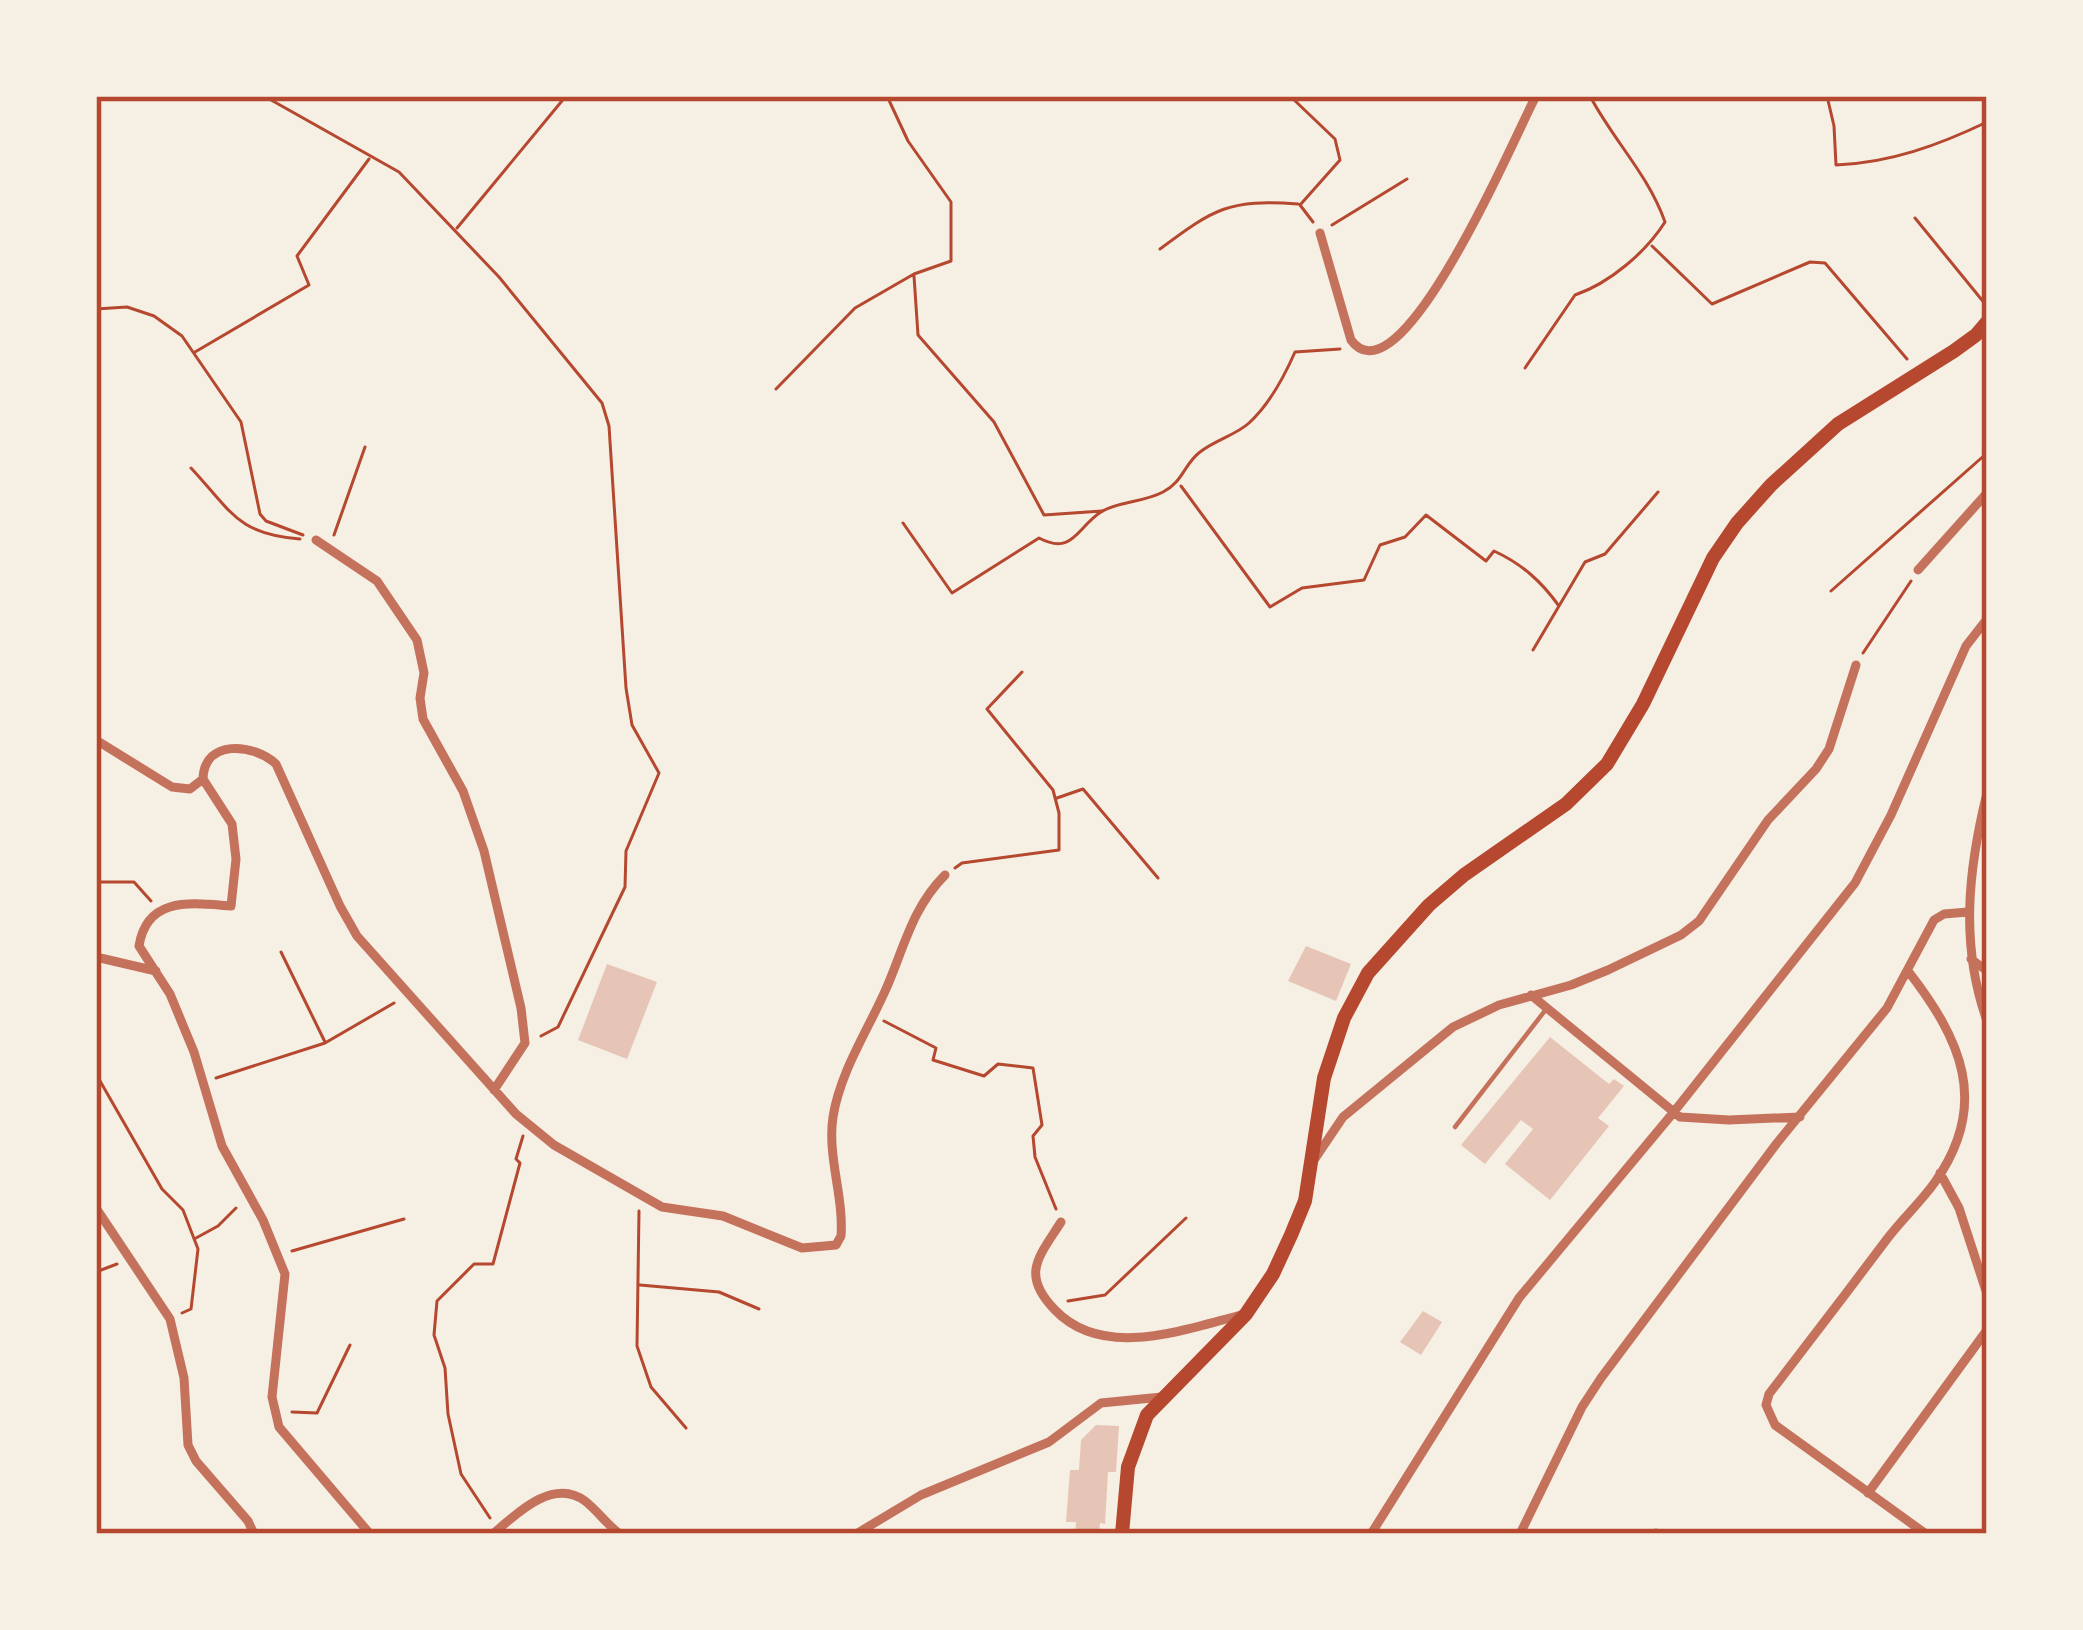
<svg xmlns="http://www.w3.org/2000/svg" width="2083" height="1630" viewBox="0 0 2083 1630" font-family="'Work Sans',sans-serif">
<rect width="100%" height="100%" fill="#f6efe4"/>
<path fill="#e6c5b7" d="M1306,946L1351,964L1336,1001L1288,981Z
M607,964L657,982L627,1059L578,1040Z
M1550,1037L1609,1084L1614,1079L1624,1086L1598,1118L1609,1126L1550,1200L1505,1164L1533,1129L1521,1120L1485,1164L1461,1145Z
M1423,1311L1442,1322L1421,1355L1400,1342Z
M1096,1425L1119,1426L1116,1472H1108L1105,1524L1100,1523L1099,1534H1075L1076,1522H1066L1070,1470H1079L1081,1440Z"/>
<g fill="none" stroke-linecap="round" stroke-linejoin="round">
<path stroke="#b5482f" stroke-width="3" d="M264,96L399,172L499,277L602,403L609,426L626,688L632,725L659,773L626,851L625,887L558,1027L541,1036
M1290,96L1335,139L1340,160L1300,205L1313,222
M1827,96L1834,126L1836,165C1890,163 1939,145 1987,122
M1915,218L1986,305
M1332,225L1407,179
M457,228L566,96
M1652,246L1712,304L1810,262L1825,263L1907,359
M1160,249C1215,208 1229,199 1298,204
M914,276L918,335L994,422L1044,515L1102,511
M96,309L127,307L154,316L182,336L241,422L260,514L266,521L303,535
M195,352L309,285L297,256L369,159
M1525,368L1575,295C1610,283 1646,252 1665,222C1648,174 1613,140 1590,96
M776,389L855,308L914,274L951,261V202L908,141L887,96
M191,468C232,512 237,534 300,539
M1181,486L1270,607L1302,588L1364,580L1380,545L1405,537L1426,515L1486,561L1494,551C1522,564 1541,581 1559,606
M903,523L952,593L1039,538C1073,556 1077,527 1101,512C1116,502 1145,502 1163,492C1183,482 1184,464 1200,452C1215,440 1236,435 1249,423C1270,404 1284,377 1295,352L1340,349
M334,535L365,447
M1831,591L1987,453
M1533,650L1585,562L1605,554L1658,492
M1863,653L1911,581
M1057,798L1083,789L1158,878
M955,868L962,863L1059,850V813L1053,790L987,709L1022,672
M96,882H134L151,901
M281,952L325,1042
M884,1021L936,1048L933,1060L984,1076L998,1064L1033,1068L1042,1125L1033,1136L1035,1157L1056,1209
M96,1074L162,1189L183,1210L198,1249L191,1309L182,1313
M216,1078L325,1043L394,1003
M639,1211L637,1346L651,1387L686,1428
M196,1238L218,1226L236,1208
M292,1251L404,1219
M96,1272L117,1264
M640,1285L719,1292L759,1309
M1068,1301L1105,1295L1186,1218
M292,1412L317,1413L350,1345
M490,1518L461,1474L448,1414L445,1368L434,1335L437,1301L474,1264H493L520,1163L516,1159L523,1136"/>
<path stroke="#c5725c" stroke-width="4.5" d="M1455,1127L1547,1008"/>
<path stroke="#c5725c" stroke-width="9" d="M1320,233L1351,340C1401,409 1519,126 1536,96
M316,540L377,581L417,640L424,673L420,698L423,719L463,791L484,851L521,1008L525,1043L494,1090
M1918,570L1987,493
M96,740L172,787L190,789L203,779
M1987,793C1968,870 1960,945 1987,1021
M96,957L156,971
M1971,959L1987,971
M1908,971C1960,1038 1991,1103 1935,1182C1921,1202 1902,1219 1887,1239C1848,1291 1809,1342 1769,1394L1766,1405L1775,1425L1926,1534
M1531,995L1680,1117L1729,1120L1800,1117
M1314,1160L1343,1117L1453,1027L1499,1005L1571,985L1608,970L1681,935L1699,921L1768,820L1816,769L1829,749L1856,665
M1940,1173L1959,1208L1987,1294
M96,1208L170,1319L184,1378L188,1445L196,1461L248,1521L254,1534
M1061,1222C1039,1257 1020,1274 1055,1310C1103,1360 1183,1330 1241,1315
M1868,1493L1987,1330
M1656,1533L1658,1534
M370,1534L279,1427L272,1397L285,1274L263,1220L222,1146L194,1052L170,994L139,946C147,896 191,903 231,906L236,859L232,824L203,779C204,739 253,743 276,764L340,906L357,936L516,1114L554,1145L662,1207L723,1216L802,1248L836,1245L841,1236C844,1197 827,1156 833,1117C840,1072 868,1030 886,989C904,948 912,908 945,875
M493,1534C516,1514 553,1477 585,1501C598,1511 607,1525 620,1534
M856,1534L921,1495L1049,1442L1101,1403L1162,1397
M1371,1534L1519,1298L1673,1113L1855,883L1891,815L1966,646L1987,619
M1520,1534L1582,1407L1601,1378L1777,1143L1887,1008L1934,920L1944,914L1968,912"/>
<path stroke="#b5482f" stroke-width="14" d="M1122,1534L1128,1467L1147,1415L1246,1314L1273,1274L1291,1235L1305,1201L1324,1078L1344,1018L1368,973L1429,905L1464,875L1566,804L1607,764L1643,704L1713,558L1737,523L1771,485L1838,424L1954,351L1976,335L1987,322"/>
</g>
<rect width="2083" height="1630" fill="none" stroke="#f6efe4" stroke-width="198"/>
<rect x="99" y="99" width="1885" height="1432" fill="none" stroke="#b5482f" stroke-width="4.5"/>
</svg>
